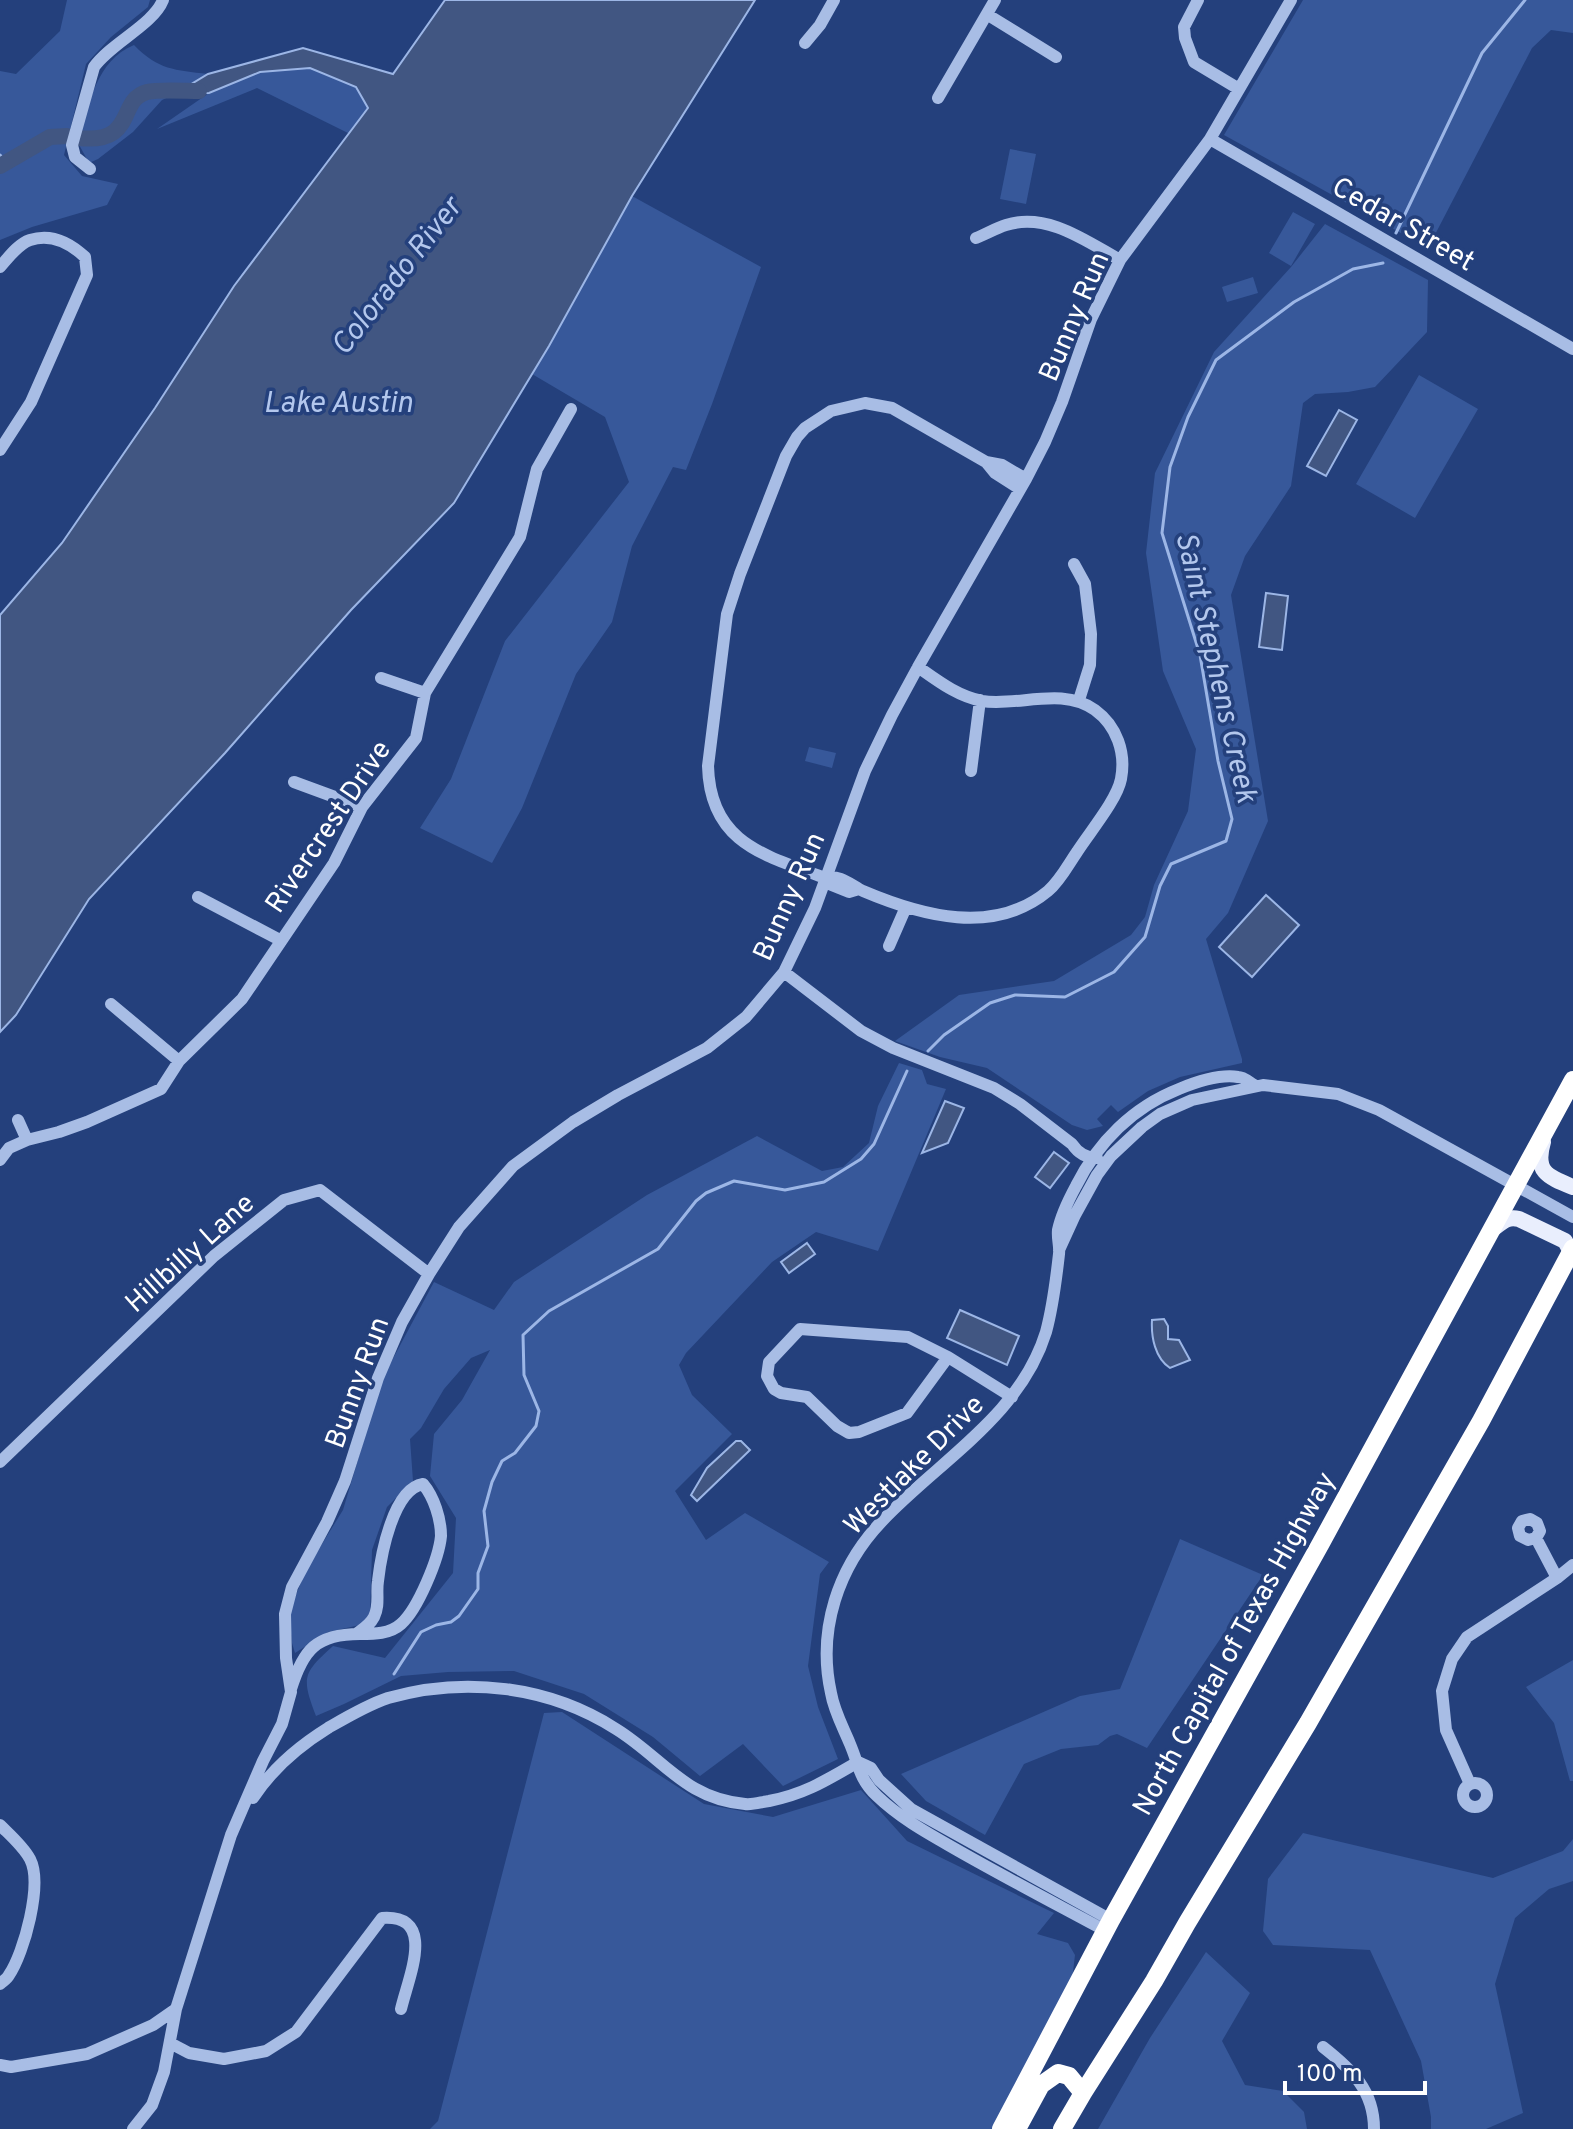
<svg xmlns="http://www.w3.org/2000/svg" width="1573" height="2129" viewBox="0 0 1573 2129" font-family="Overpass,sans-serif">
<rect width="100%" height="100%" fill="#24407c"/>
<path fill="#37589a" d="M67,0H150L148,7L111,37L86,64L64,155L82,176L118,184L107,205L32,227L0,240V71L16,74L60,31Z
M1303,0H1573V33L1551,30L1532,48L1428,248L1224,135Z
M134,45C158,70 175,70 208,74L175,94L162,100L133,132L98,159L89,163L77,141C89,106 96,60 134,45Z
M310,68L356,87L369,108L350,134L257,88L157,129L209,93L260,72Z
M1010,149L1036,154L1026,204L1000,199Z
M632,196L761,267L712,404L686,470L673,467L632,546L612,622L576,674L522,808L492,863L420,828L451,779L505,641L629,482L605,417L532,374Z
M1293,212L1315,224L1291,266L1269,253Z
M1325,224L1428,280L1427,332L1375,387L1348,392L1315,394L1303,403L1291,486L1245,556L1231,595L1268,821L1228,913L1206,939L1242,1059V1063L1180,1077L1148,1091L1118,1112L1111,1105L1097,1119L1103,1126L1087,1130L1072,1125L987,1068L940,1057L895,1041L959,995L1054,981L1131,935L1145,917L1154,885L1188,811L1196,749L1163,671L1146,553L1155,473L1214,352L1291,267Z
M1253,277L1258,293L1227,302L1222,287Z
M1419,375L1478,409L1415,518L1356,484Z
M809,747L836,753L832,768L805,761Z
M899,1063L922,1070L927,1084L946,1089L878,1251L816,1232L772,1262L686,1353L679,1365L692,1395L732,1434L675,1491L706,1540L745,1513L829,1562L820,1574L808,1666L818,1707L838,1759L783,1786L743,1744L700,1776L653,1737L584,1694L514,1671L448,1672L401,1676L344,1704L316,1716C301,1677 303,1673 333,1646L385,1658L453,1573L456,1518L430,1476L434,1434L462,1400L490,1350L471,1358L444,1389L421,1428L410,1439L413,1481L387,1507L372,1550L370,1616L360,1625L328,1632L295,1653L292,1643L289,1612L306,1570L343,1510L382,1379L434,1282L494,1310L514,1282L647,1195L757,1136L822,1171L843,1167L869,1143L878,1106Z
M1180,1539L1263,1575L1147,1748L1117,1734L1110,1736L1098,1745L1061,1749L1024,1764L985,1835L926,1801L901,1774L1080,1696L1120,1689Z
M1573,1660V1781H1570L1554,1723L1526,1687Z
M562,1712L704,1804L773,1817L861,1790L907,1841L1054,1913L1037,1934L1068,1943L1075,1955L1071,1989L995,2129H430L438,2121L544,1713Z
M1303,1833L1493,1878L1563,1851L1573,1839V1881L1549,1889L1515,1918L1495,1984L1523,2113L1486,2129H1431V2117L1421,2061L1370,1950L1273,1945L1263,1931L1268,1879Z
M1206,1952L1250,1993L1222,2041L1245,2085L1283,2091L1304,2112L1307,2129H1098L1150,2038Z"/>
<path fill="#415682" stroke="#9cb6e6" stroke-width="2" d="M445,0H755L632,196L549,346L454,503L351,610L225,753L89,899L16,1015L0,1032V615L62,543L155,408L234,286L368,108L356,87L310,68L260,72L209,93L175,94L208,74L303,48L393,74Z
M1339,410L1357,420L1326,476L1307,466Z
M1266,593L1288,596L1282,650L1259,647Z
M1266,895L1299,925L1252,977L1219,947Z
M945,1101L964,1108L948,1143L922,1153Z
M1054,1152L1069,1163L1050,1188L1035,1177Z
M807,1243L815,1254L789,1273L781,1262Z
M960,1310L1019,1336L1007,1365L947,1338Z
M1164,1319L1168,1326V1339L1179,1340L1190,1360L1170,1368C1155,1358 1151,1337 1152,1320Z
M736,1441H741L750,1450L697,1501L691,1495L707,1468Z"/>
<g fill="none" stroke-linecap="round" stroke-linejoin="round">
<path stroke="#9cb6e6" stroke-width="3" d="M0,155L6,163
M1396,233L1482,53L1525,0
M928,1051L944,1035L990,1003L1015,995L1065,997L1114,972L1145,937L1160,886L1171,864L1226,841L1232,819L1218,761L1200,655L1162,533L1170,467L1188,417L1216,360L1294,302L1353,269L1383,263
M394,1674L421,1632L436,1625L451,1622L459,1616L478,1589V1573L488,1546L484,1511L492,1482L502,1461L515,1453L536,1426L539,1411L524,1375L523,1335L549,1311L658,1249L696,1201L706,1193L734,1181L785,1190L824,1182L861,1159L874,1144L907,1071"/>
<path stroke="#415682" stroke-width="16" d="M79,138C137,144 117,100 147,92C159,89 186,91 199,91
M0,166L50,137L67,136"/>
<path stroke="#a8bde5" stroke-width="12" d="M1198,0L1184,27L1185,38L1194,62L1239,89
M988,15L1056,57
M805,43L820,25L834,0
M938,98L995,0
M1210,139L1573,349
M90,169L75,157L72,145L94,67C111,43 153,25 163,0
M976,238C986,234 996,228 1006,225C1047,212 1086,241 1120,260
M0,267C8,258 18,244 30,240C51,233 70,243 85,257L87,275L31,402L0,450
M986,462L1002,465L1026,479
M1074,564L1085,584L1091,634L1090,665L1079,700
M918,667C938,681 957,696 982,701C1018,707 1062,686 1095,710C1117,726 1126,753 1121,779C1117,800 1089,833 1077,852C1068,865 1060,881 1048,891C994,936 922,916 863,891C851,885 840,874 825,878C764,855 710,843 708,766L727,614L740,574L786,456L797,437L805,428L831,411L865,403L892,408L986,462L995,473L1020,489
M381,678L425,693
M971,771L980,700
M294,782L362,807
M825,878L829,884L849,892L859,889
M198,897L280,940
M889,946L906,907
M784,972L861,1031L893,1048L994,1088L1020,1104L1072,1144C1078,1153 1086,1158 1097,1158
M111,1004L179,1061
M18,1120L27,1140
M0,1160L9,1148L27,1140L59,1132L87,1122L161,1089L179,1061L242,999L334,863L362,807L416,738L425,693L520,537L537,469L571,409
M1059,1250L1075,1215L1097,1175L1111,1156L1142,1127L1160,1114L1192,1100L1263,1085L1338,1094L1379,1110L1573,1217
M948,1357L907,1413L859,1432L849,1433L837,1426L807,1397L781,1393L774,1389L767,1376L769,1362L800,1329L908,1337L948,1357L1012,1397
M0,1462L214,1256L284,1200L320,1190L429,1274
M1536,1538L1528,1540L1520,1536L1518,1528L1522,1521L1530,1519L1537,1523L1540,1531L1536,1538L1557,1578
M291,1689C303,1650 316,1634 360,1634C374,1634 390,1634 401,1624C418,1609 439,1558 441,1536C441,1519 434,1497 423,1484C393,1489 381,1555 378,1581C376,1593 380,1605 374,1617C370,1625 363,1629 356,1634
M858,1762L871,1768L879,1780L911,1809L1111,1920
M1463 1795a12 12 0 1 1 24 0a12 12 0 1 1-24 0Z
M1470,1784L1446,1730L1442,1691L1452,1659L1467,1637L1557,1578L1573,1565
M253,1798C272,1769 299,1746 328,1728C347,1717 367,1705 388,1698C465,1676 549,1686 616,1729C663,1758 685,1799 745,1804C753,1805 761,1802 769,1801C805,1794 827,1780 858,1762
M0,1825C10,1835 23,1846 30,1859C43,1884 24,1953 9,1975C7,1979 3,1981 0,1984
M1106,1931C1056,1904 1006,1878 957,1850C929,1834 901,1819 877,1796C859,1779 859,1765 850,1744C843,1727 834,1711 831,1693C817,1630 838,1567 882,1521C940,1460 1020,1416 1046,1332C1053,1306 1056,1281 1059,1254C1060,1246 1057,1239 1058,1230C1061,1215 1069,1199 1076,1186C1098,1142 1133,1107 1179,1089C1196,1082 1220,1074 1238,1077C1244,1077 1249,1082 1254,1085
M170,2043L189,2053L224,2059L266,2051L296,2032L382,1918C438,1914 408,1978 401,2009
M1323,2047C1351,2069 1374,2090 1374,2129
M0,2065L11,2067L87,2054L153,2025L176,2009L231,1835L263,1761L282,1724L291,1692L286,1658L285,1614L292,1587L327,1522L345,1481L378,1378L402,1322L429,1274L459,1227L513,1166L573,1122L618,1095L707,1048L746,1017L784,972L815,908L865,771L892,715L918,667L1026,479L1045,442L1062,402L1091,319L1120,260L1210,139L1291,0
M133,2129L152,2105L164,2072L176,2009"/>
<path stroke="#e9eefd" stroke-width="16" d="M1543,1142C1534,1172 1548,1177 1573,1187
M1493,1229C1502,1222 1507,1216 1519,1219L1565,1241L1571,1252"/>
<path stroke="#fff" stroke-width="18" d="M1001,2129L1111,1920L1321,1543L1573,1080
M1017,2129L1041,2085L1058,2073L1069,2076L1083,2093
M1062,2129L1083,2093L1154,1981L1187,1923L1308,1723L1481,1421L1573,1248"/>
</g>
<g text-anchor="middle" stroke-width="7" stroke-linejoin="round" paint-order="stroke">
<g font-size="28" fill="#fff" stroke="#24407c">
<text transform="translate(1404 223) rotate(30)" y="10">Cedar Street</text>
<text transform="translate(1073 316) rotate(-67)" y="10">Bunny Run</text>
<text transform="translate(327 826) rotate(-56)" y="10">Rivercrest Drive</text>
<text transform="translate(788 896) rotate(-66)" y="10">Bunny Run</text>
<text transform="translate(189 1252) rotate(-42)" y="10">Hillbilly Lane</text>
<text transform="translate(356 1382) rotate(-70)" y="10">Bunny Run</text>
<text transform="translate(913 1464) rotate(-45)" y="10">Westlake Drive</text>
<text transform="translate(1233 1643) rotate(-61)" y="10">North Capital of Texas Highway</text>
</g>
<g font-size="30" font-style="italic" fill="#b3c7ed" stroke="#24407c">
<text transform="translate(396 276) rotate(-52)" y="10">Colorado River</text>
<text x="338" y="412">Lake Austin</text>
<text transform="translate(1217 667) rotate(77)" y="10">Saint Stephens Creek</text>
</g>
</g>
<path d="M1285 2081v12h140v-12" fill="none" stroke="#ffffff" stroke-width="4"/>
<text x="1297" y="2081" font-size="24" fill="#ffffff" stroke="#24407c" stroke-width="6" paint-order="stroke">100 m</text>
</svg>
